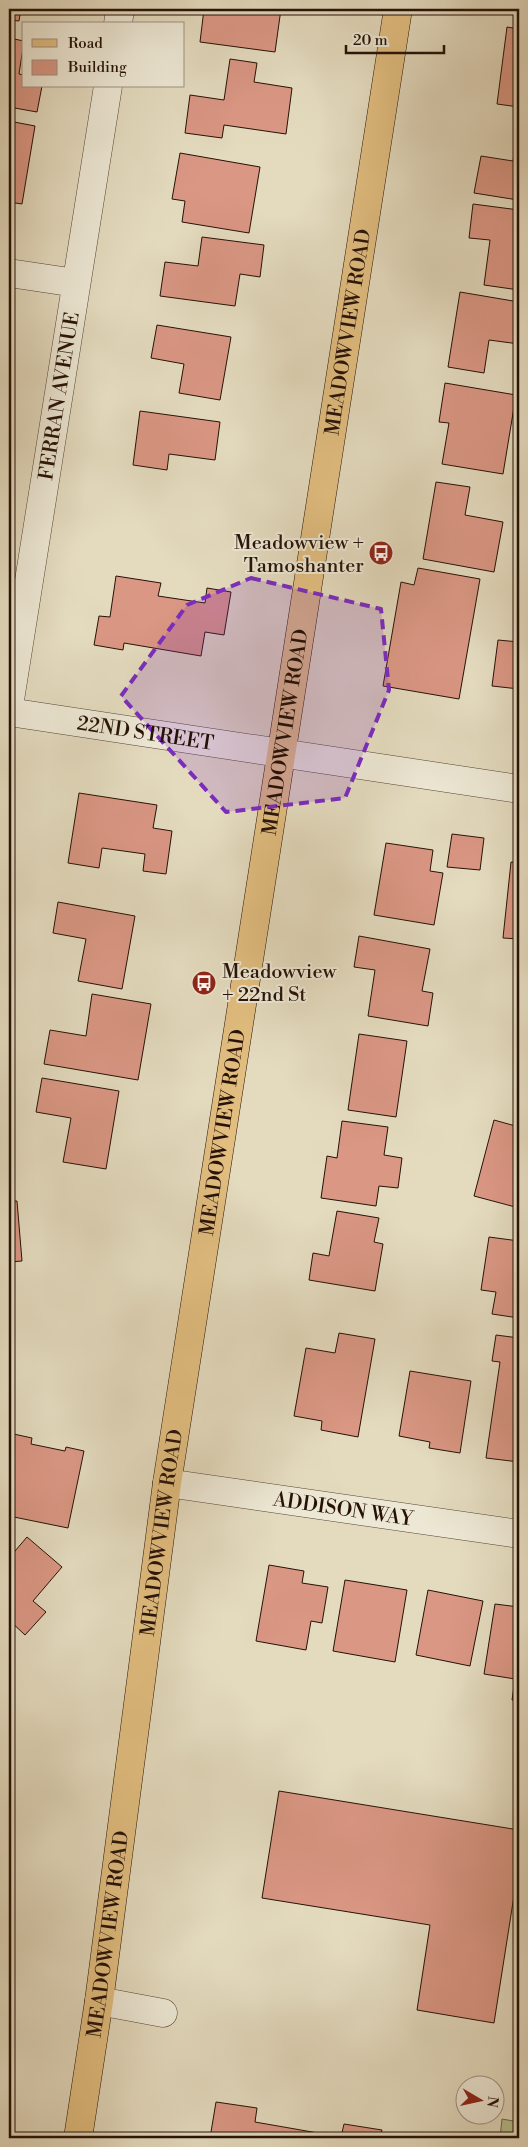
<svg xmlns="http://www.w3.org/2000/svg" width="528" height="2147" viewBox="0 0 528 2147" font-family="'Libre Bodoni',serif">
<rect width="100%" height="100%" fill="#e4dbbf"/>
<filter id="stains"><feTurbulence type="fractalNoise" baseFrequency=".004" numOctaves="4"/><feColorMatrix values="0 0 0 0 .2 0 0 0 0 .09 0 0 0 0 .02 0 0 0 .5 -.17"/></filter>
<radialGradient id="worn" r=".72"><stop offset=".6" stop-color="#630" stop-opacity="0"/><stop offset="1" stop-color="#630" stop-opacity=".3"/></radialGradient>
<path fill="#b8bf8f" stroke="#6e684b" d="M502,2119L519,2122V2138H500Z"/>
<path fill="#da9784" stroke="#251107" d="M9,9H21L19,21L9,20Z
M204,9L232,13L233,9H298L297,11L281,9L275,52L200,42Z
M507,27L519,29V107L497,104Z
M9,38L24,41L19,74L24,75V86H42L37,112L9,107Z
M230,59L257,63L254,82L292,88L286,134L224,125L222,138L185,133L190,95L224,100Z
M9,121L35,126L22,204L9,202Z
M519,123L518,200L474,193L481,156L513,161Z
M180,153L260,167L249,233L182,222L185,201L172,199Z
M473,204L519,210V290L484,285L490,240L469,238Z
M202,237L264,245L260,277L240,274L235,306L160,296L165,262L198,266Z
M460,292L519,302V344L489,340L484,373L448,367Z
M157,325L231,337L220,400L179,393L184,364L151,358Z
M9,339H12L9,356Z
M445,383L516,395L503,474L442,464L449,423L439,422Z
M140,411L220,422L215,460L169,454L167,470L133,465Z
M436,482L470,487L465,515L503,522L494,572L423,559Z
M418,568L480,579L459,699L383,686L401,582L414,585Z
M116,576L161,583L158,596L205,603L207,588L231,592L224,635L205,632L201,656L124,643L123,650L94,645L99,616L110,617Z
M498,640L519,642V689L492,686Z
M79,793L157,805L153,828L172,831L166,874L143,871L145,854L102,848L99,868L68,863Z
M452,834L484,838L480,870L447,867Z
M386,843L433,850L430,871L443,873L434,925L374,915Z
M511,862L519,863V939L503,938Z
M58,902L135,916L122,989L78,981L86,939L53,933Z
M359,936L430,949L422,991L433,993L428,1026L368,1016L375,970L354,967Z
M92,994L151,1004L138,1080L44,1064L50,1030L86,1036Z
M359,1034L407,1041L396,1117L348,1110Z
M42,1078L119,1091L106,1169L63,1162L71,1118L36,1112Z
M494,1120L519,1127V1208L474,1196Z
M342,1121L388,1127L384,1155L402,1158L398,1188L379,1186L376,1206L321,1198L327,1156L337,1158Z
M9,1201H17L22,1261L9,1262Z
M337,1211L379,1218L374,1242L383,1244L375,1291L309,1280L313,1253L329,1256Z
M489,1237L519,1241V1318L492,1314L496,1292L481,1290Z
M339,1333L375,1339L358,1437L321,1430L322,1421L294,1416L306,1348L335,1353Z
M496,1335L519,1338V1462L486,1458L500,1362L492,1361Z
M410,1371L471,1381L460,1453L429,1448L430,1442L399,1436Z
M9,1433L32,1438L31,1444L65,1451L66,1447L84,1451L68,1528L9,1516V1501L14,1476L9,1475Z
M27,1537L62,1567L33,1601L46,1612L25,1635L9,1620V1558Z
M269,1565L304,1571L302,1583L328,1587L322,1623L311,1621L306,1650L256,1641Z
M345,1580L407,1590L395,1662L333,1651Z
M428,1590L483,1601L470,1666L416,1655Z
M495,1604L519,1607V1701L512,1700L515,1679L484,1674Z
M279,1791L519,1830V1864L494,2023L417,2010L430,1925L262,1898Z
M216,2102L257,2108L255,2122L341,2137L344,2124L382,2130L380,2138H210Z"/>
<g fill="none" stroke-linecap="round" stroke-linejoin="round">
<defs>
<g id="minor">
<path d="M118,24L120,9"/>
<path d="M9,273L76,283"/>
<path id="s1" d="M9,706L108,86"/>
<path id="s2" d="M9,712L519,789"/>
<path id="s3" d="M167,1483L519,1534"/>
<path d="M99,2001L163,2013"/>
</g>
<g id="major">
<path id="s4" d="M78,2138L99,2001L167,1483L398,9"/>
</g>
</defs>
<use href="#minor" stroke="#554435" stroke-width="29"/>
<use href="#major" stroke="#251107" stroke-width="29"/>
<use href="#minor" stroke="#ede8d5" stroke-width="28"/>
<use href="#major" stroke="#e2be80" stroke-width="28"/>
</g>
<path fill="#7b2cbf" fill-opacity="0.2" stroke="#7b2cbf" stroke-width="4" stroke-dasharray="10 6" stroke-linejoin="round" d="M251,578L381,609L389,690L345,798L226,812L121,696L187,605Z"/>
<defs>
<symbol id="bus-disc" viewBox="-11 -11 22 22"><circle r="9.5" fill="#8f2418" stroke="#ede8d5"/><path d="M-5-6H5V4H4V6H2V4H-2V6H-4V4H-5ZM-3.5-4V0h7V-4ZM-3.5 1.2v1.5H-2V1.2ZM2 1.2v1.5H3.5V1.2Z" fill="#fff"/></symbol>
</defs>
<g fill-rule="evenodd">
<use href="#bus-disc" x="367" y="539" width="28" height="28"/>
<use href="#bus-disc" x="190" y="969" width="28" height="28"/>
</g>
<g text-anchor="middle" stroke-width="4" stroke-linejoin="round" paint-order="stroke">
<g font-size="20" fill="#251107" stroke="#ede8d5">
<text dy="7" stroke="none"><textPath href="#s4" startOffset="1826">MEADOWVIEW ROAD</textPath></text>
<text dy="7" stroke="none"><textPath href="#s1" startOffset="314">FERRAN AVENUE</textPath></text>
<text dy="7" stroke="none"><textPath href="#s4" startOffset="1421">MEADOWVIEW ROAD</textPath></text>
<text dy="7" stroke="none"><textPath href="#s2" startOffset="138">22ND STREET</textPath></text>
<text dy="7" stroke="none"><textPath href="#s4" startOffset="1016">MEADOWVIEW ROAD</textPath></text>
<text dy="7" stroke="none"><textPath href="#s3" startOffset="178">ADDISON WAY</textPath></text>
<text dy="7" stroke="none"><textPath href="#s4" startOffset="611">MEADOWVIEW ROAD</textPath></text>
<text dy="7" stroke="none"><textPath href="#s4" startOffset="206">MEADOWVIEW ROAD</textPath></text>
</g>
<g font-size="20" fill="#251107" stroke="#ede8d5" text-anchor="end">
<text x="364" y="549">Meadowview +<tspan x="364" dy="23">Tamoshanter</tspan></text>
<text x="222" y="978" text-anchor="start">Meadowview<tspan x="222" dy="23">+ 22nd St</tspan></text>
</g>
</g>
<rect width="528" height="2147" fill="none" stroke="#e4dbbf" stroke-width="30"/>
<rect x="10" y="10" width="508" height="2127" fill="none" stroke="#251107" stroke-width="2.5"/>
<rect x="15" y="15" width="498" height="2117" fill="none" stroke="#251107"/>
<rect x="22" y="22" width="162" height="65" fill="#ede8d5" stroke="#9d9283"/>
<rect x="32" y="39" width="25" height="8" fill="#e2be80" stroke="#9d9283"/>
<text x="68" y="48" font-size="15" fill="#251107">Road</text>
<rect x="32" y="60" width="25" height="15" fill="#da9784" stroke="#9d9283"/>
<text x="68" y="72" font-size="15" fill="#251107">Building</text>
<g transform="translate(480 2100) rotate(99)"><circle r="24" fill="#ede8d5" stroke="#9d9283"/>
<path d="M0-4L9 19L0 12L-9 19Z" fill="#8f2418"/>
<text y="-8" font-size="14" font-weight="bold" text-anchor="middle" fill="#251107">N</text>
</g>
<path d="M346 45v8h98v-8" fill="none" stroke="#251107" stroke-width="2.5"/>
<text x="353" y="45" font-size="15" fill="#251107" stroke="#ede8d5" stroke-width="4" paint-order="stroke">20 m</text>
<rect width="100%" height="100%" filter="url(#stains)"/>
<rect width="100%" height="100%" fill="url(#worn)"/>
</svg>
